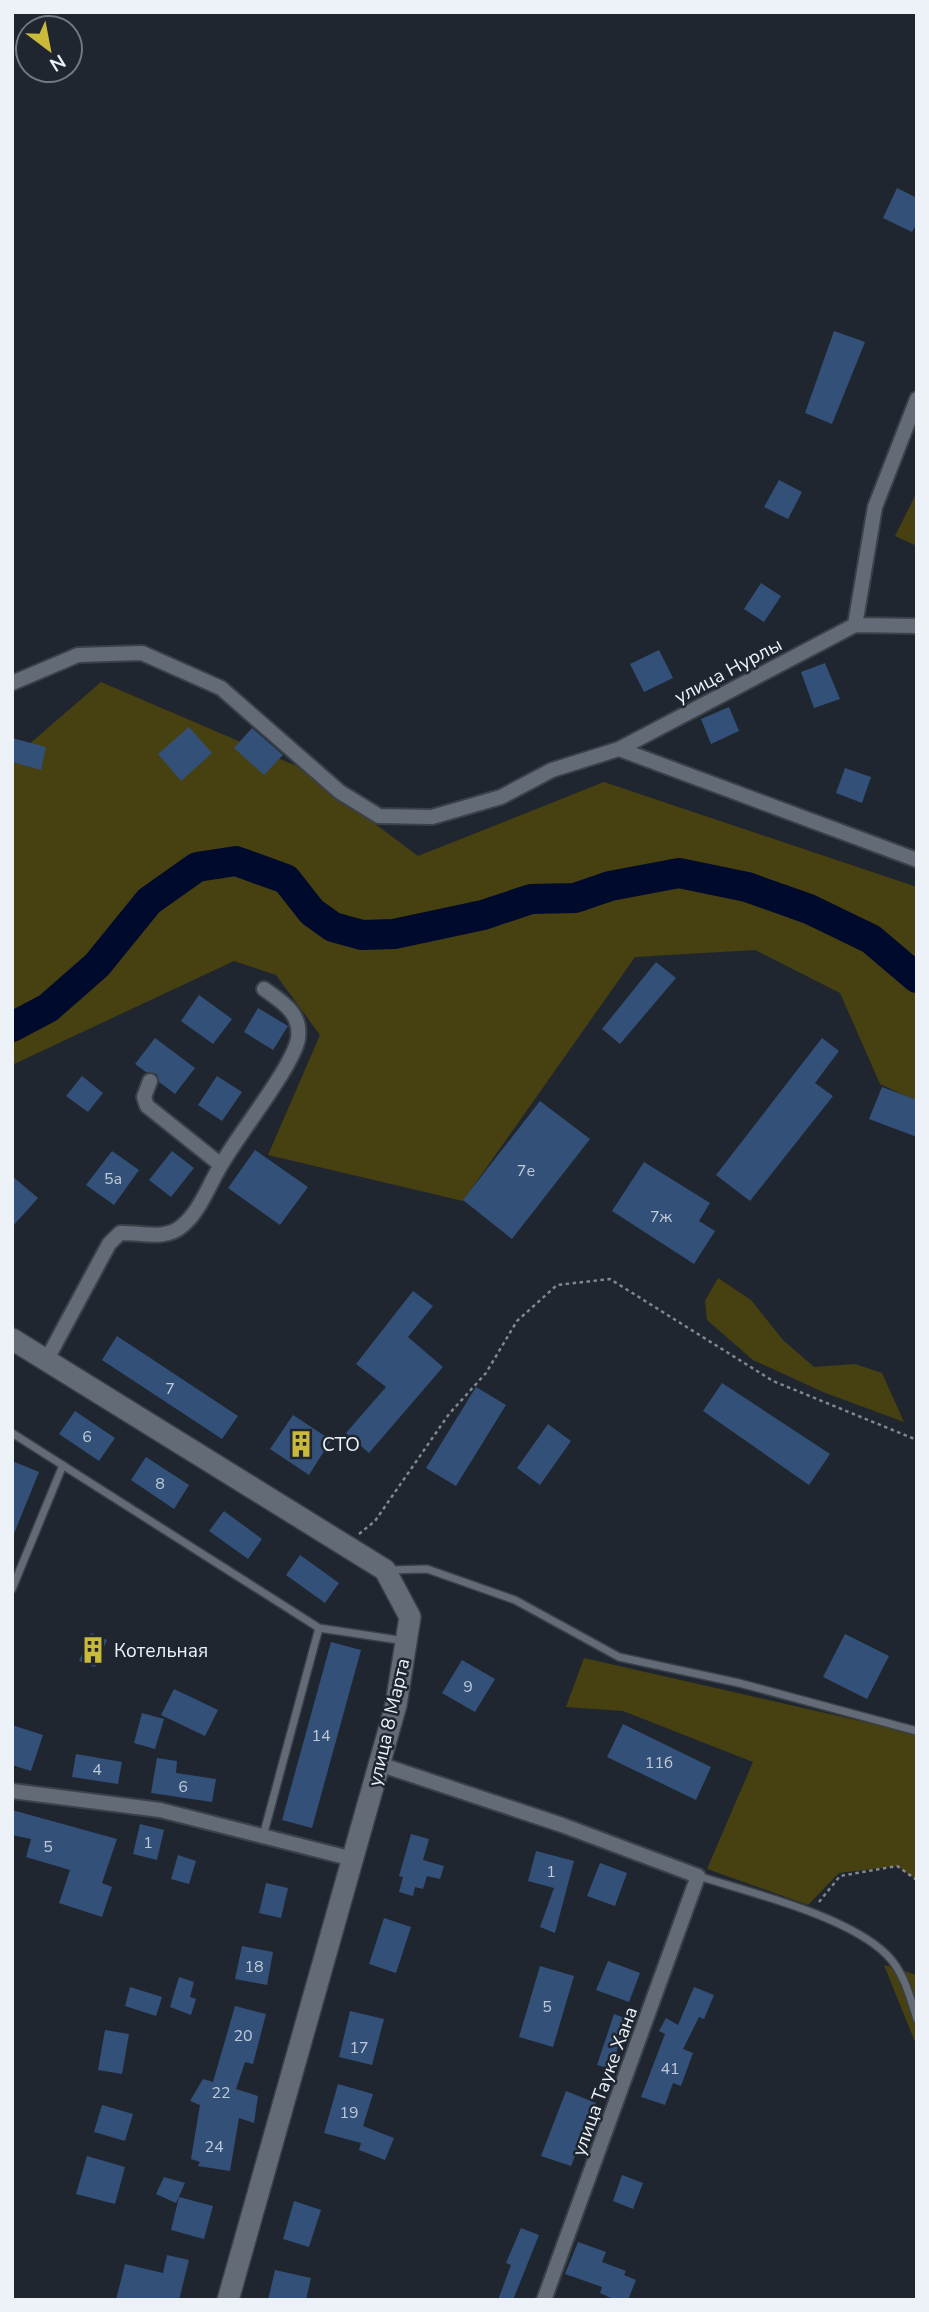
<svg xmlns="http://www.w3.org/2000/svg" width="929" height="2312" viewBox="0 0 929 2312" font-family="'Nunito Sans',sans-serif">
<rect width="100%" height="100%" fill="#1f2630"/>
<path fill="#474010" d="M917,492V546L895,536Z
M101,682L299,767L418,856L604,782L917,887V1101L880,1084L840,993L755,950L635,957L463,1201L268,1155L320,1035L276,975L234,961L12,1065V759Z
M718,1278L751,1300L783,1340L814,1367L855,1364L882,1373L904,1422L823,1392L753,1360L707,1320L705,1301Z
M584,1658L917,1734V1880L897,1866L839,1873L808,1905L707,1869L753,1762L623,1711L566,1707Z
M884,1965L917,1975V2047Z"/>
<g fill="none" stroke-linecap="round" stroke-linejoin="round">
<path stroke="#000a2d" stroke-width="30" d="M12,1027L48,1008L97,965L149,901L197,867L236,861L286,879L312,912L333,927L362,935L394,934L483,915L531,899L575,898L610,886L679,873L747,887L809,909L871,939L917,978"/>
</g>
<path fill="#335078" d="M897,188L917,198V223L912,232L883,218Z
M834,331L865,342L832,424L805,413Z
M779,480L802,492L788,519L764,507Z
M761,583L781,596L764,622L744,609Z
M659,650L673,678L644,692L630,664Z
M825,663L840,699L814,708L801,672Z
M729,707L739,731L711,744L701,719Z
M189,727L212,753L181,781L158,754Z
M252,728L283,755L264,775L234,748Z
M12,738L46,747L41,770L12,762Z
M845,768L871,777L862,803L836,793Z
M656,962L676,978L620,1044L602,1029Z
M199,995L232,1019L213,1044L181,1021Z
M258,1008L288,1026L273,1050L244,1032Z
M155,1038L195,1068L175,1094L159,1082L157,1074L146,1072L135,1064Z
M822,1038L839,1051L815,1083L833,1096L750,1201L716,1175Z
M82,1076L103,1093L88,1112L66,1096Z
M217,1076L242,1092L222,1121L198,1105Z
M882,1087L917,1100V1137L869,1119Z
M540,1101L590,1139L512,1239L463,1200Z
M255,1150L308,1187L280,1225L228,1188Z
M112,1151L139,1170L114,1205L86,1185Z
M172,1151L194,1168L171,1197L149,1180Z
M644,1162L710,1203L699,1221L715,1231L694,1264L612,1211Z
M12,1176L38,1198L12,1227Z
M413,1291L433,1306L408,1337L443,1367L369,1453L346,1433L386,1387L356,1364Z
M117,1336L238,1416L222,1439L102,1360Z
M722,1383L830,1454L809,1485L703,1411Z
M476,1387L506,1405L456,1486L426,1468Z
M75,1411L115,1438L99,1461L59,1434Z
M293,1415L331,1440L309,1475L270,1449Z
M548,1424L571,1441L540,1485L517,1468Z
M146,1457L189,1485L174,1509L131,1480Z
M12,1461L39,1472L13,1536H12Z
M224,1511L262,1539L248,1559L209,1531Z
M300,1555L339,1583L325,1603L286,1575Z
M91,1633L107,1640L95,1667L79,1661Z
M845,1634L889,1656L867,1699L823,1677Z
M331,1642L361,1650L312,1828L282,1820Z
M462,1660L495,1679L475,1712L442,1693Z
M174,1689L218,1710L205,1736L161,1715Z
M142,1713L164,1719L155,1749L134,1743Z
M623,1724L711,1767L696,1800L607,1757Z
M12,1725L43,1735L31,1771L12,1765Z
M76,1754L122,1762L118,1784L72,1777Z
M157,1758L177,1761L176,1773L216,1779L212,1802L151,1793Z
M12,1810L117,1839L102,1883L112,1887L102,1917L59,1903L70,1870L26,1857L31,1839L12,1835Z
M140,1824L164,1830L157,1860L133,1854Z
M411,1834L429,1839L423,1860L444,1866L440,1879L427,1876L423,1889L415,1887L413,1896L399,1892L403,1877L399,1876Z
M536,1851L574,1861L555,1933L540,1927L554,1888L528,1881Z
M178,1855L196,1861L189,1884L171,1879Z
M600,1863L627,1873L615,1906L587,1896Z
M266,1883L288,1888L281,1918L259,1913Z
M384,1918L411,1927L396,1973L369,1964Z
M242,1946L273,1952L267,1985L235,1979Z
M608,1961L640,1973L629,2002L596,1990Z
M540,1966L574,1976L553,2047L519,2037Z
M179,1977L194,1982L190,1997L196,1999L191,2015L170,2007Z
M130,1987L162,1997L156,2016L125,2006Z
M694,1987L714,1995L704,2019L699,2017L683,2049L693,2053L681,2086L673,2083L665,2105L641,2097L665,2034L659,2031L666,2018L678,2025Z
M235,2006L266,2014L253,2064L245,2062L236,2089L258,2096L254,2123L239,2118L230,2171L198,2166L200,2162L191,2159L200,2105L190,2101L203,2079L213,2082Z
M350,2011L384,2019L372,2065L339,2057Z
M614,2014L627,2019L611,2069L597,2065Z
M105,2030L129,2034L122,2074L98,2070Z
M338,2084L373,2094L363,2126L394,2138L385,2160L359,2150L361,2143L324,2133Z
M566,2091L596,2103L571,2166L541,2156Z
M102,2105L133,2114L125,2141L94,2132Z
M87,2156L125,2167L115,2204L76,2194Z
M622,2175L643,2183L633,2209L613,2201Z
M164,2177L185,2183L176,2203L156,2194Z
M179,2197L213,2206L204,2239L171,2230Z
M294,2201L321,2210L309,2247L283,2239Z
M521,2228L539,2235L513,2300H498L511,2265L506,2263Z
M578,2242L606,2252L602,2262L626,2271L624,2275L636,2280L628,2300H615L600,2293L602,2287L565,2274Z
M167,2255L189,2260L179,2300H116L125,2264L163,2273Z
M275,2270L311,2278L306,2300H268Z"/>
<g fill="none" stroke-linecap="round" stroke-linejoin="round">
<defs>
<path id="lane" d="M12,1433L319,1628L405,1641
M389,1570L427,1569L515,1600L619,1657L739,1683L917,1731
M12,1589L63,1465
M263,1836L319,1628
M698,1876C752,1893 848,1916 887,1955C904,1972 910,1997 917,2019"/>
<path id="street" d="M855,625L917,626
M12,683L78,655L142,653L221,688L340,792L379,816L432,817L501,797L552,770L619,749L917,860
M619,749L855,625L875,507L917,399
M150,1081L144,1097L147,1106L221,1165
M46,1361L109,1244L120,1233C140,1232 165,1241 182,1226C198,1213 207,1190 217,1172C234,1139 292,1069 298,1039C302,1013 282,1002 264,989
M379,1764L562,1825L698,1876L544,2300
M12,1791L160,1810L353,1859"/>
<path id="secondary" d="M12,1339L385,1570L410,1617L396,1705L228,2300"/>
</defs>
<use href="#lane" stroke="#3b4148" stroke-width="10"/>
<use href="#street" stroke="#3b4148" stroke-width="18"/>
<use href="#secondary" stroke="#3b4148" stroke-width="24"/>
<path stroke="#81878f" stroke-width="2.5" stroke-dasharray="3.5 3.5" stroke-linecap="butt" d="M359,1534L375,1521L449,1414L486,1373L517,1321L557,1285L610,1279L773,1381L917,1440
M819,1902L840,1876L897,1866L917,1880"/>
<use href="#lane" stroke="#636b76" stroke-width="7"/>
<use href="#street" stroke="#636b76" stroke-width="14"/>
<use href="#secondary" stroke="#636b76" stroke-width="21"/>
</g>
<defs>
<symbol id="building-bare" viewBox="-9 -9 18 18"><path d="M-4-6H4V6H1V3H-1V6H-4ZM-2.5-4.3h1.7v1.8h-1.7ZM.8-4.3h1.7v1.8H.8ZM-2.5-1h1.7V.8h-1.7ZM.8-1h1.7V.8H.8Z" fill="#cbba39" stroke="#1f2630" stroke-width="2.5" paint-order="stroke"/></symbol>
</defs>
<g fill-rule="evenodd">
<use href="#building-bare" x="282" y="1425" width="38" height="38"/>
<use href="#building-bare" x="74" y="1631" width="38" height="38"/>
</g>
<g text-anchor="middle" stroke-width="5" stroke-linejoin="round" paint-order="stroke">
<g font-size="16" fill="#becad8">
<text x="526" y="1176">7е</text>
<text x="113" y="1184">5а</text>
<text x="661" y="1222">7ж</text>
<text x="170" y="1394">7</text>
<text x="87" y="1442">6</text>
<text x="160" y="1489">8</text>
<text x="468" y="1692">9</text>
<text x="321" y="1741">14</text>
<text x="659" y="1768">11б</text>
<text x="97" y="1775">4</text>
<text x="183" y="1792">6</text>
<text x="148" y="1848">1</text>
<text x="48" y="1852">5</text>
<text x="551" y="1877">1</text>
<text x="254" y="1972">18</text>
<text x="547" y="2012">5</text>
<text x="243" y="2041">20</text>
<text x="359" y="2053">17</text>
<text x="670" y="2074">41</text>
<text x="221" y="2098">22</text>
<text x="349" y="2118">19</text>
<text x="214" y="2152">24</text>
</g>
<g font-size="19" fill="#edf2f8" stroke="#1f2630">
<text transform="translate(728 670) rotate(-28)" y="7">улица Нурлы</text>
<text transform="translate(388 1722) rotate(-77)" y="7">улица 8 Марта</text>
<text transform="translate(604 2081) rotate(-70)" y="7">улица Тауке Хана</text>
</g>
<g font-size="19" fill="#edf2f8" stroke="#1f2630" text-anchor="start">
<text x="322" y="1451">СТО</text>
<text x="114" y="1657">Котельная</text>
</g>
</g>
<rect width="929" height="2312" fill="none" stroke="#edf2f8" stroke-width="28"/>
<g transform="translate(49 49) rotate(148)"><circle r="33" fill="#1f2630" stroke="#717880" stroke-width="2"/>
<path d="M0-5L12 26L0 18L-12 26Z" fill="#cbba39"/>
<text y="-10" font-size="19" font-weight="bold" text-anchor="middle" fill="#edf2f8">N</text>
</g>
</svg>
